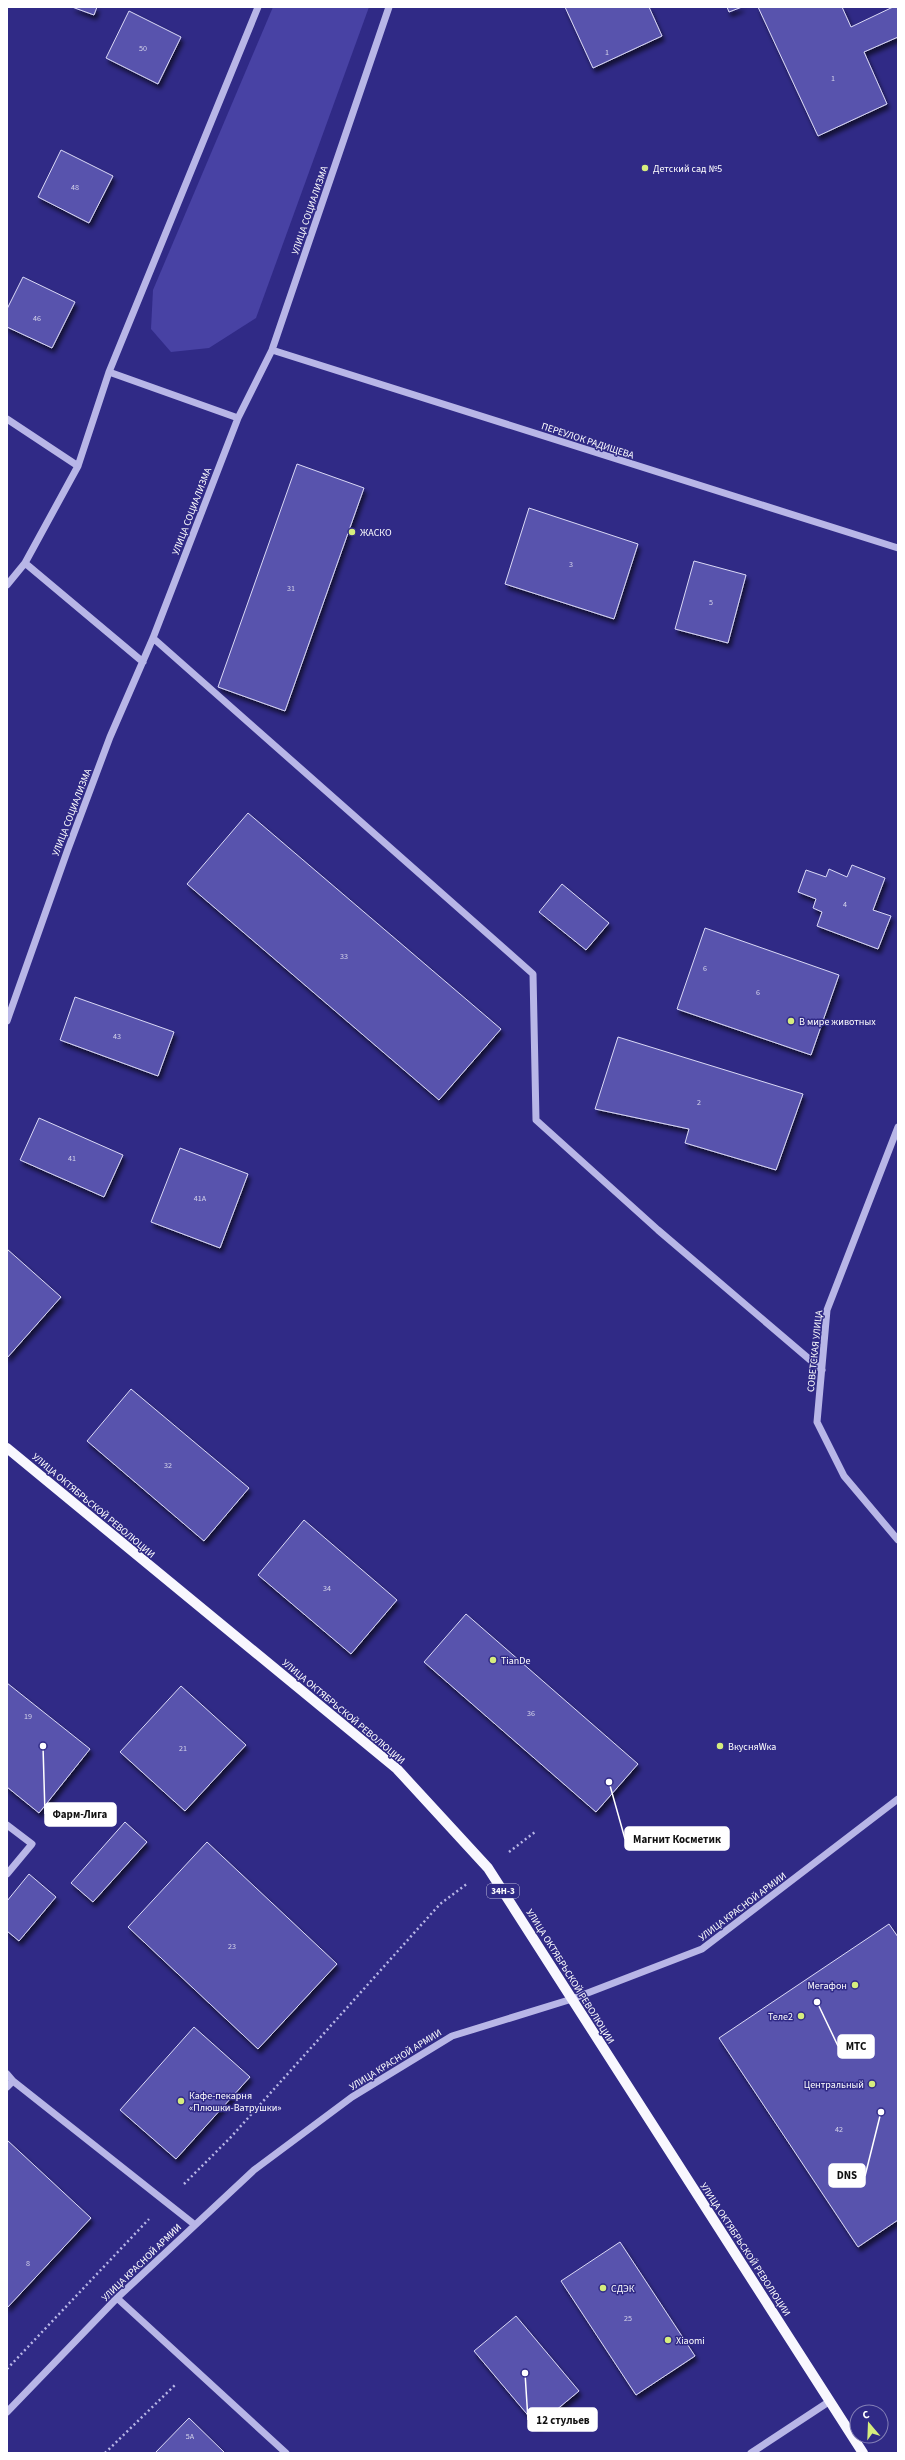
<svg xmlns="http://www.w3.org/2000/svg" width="905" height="2460" viewBox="0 0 905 2460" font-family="'Source Sans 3',sans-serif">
<defs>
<filter id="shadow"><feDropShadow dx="2.5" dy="4.5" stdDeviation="2" flood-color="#0009"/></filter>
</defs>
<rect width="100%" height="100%" fill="#302a86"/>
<path fill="#4842a4" d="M273,7H369L256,318L209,348L171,352L151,329L153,290Z"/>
<path fill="#5853ad" stroke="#dad9f6" filter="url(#shadow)" d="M72,7H97L94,15Z
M565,7H649L662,36L593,68Z
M727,7H742L729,12Z
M758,7H842L851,27L893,7H898V37L864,52L887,104L818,136Z
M129,11L181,37L158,84L106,58Z
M61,150L113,176L89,223L38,197Z
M23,277L75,302L52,348L7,327V309Z
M297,464L364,488L285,711L218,687Z
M529,508L638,544L614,619L505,584Z
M694,561L746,575L728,643L675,629Z
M248,813L501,1029L439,1100L187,884Z
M852,865L885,878L873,910L891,916L878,949L817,926L822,912L813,908L816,899L798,892L806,870L826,877L829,869L847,877Z
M562,884L609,923L586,950L539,912Z
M705,928L839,975L811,1055L677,1009Z
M75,997L174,1032L158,1076L60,1040Z
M618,1037L803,1094L776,1170L685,1143L689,1129L595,1109Z
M39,1118L123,1155L104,1197L20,1160Z
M180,1148L248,1174L220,1248L151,1222Z
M7,1249L61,1297L7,1358Z
M131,1389L249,1488L204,1541L87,1441Z
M304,1520L397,1600L351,1654L258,1575Z
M466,1614L638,1764L596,1812L424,1662Z
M7,1683L90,1749L39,1813L7,1787Z
M181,1686L246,1745L185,1811L120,1752Z
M125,1822L147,1842L93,1902L71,1883Z
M207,1842L337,1964L258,2049L128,1927Z
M29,1874L56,1897L19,1941L7,1931V1901Z
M889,1924L898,1937V2220L858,2247L719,2038Z
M194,2027L250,2077L176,2159L120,2110Z
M7,2140L91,2218L7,2308Z
M620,2242L695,2356L636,2395L561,2281Z
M516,2316L579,2391L537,2426L474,2351Z
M189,2418L225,2453H155Z"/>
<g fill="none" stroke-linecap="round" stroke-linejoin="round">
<path stroke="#b8b6e7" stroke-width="2.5" stroke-dasharray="2 3" stroke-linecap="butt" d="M509,1852L535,1832
M184,2184L231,2137L440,1904L468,1883
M7,2369L149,2219
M105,2453L175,2385"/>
<path stroke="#b8b6e7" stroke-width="7" d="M272,350L898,548
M109,372L238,418
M7,419L78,466
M25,563L143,662
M7,585L25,563L78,466L109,372L258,7
M153,638L533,974L536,1120L658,1230L822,1370
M7,1021L68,849L110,737L153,638L238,418L272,350L389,7
M898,1127L827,1310L817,1422L844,1476L898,1540
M7,1825L32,1844L7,1874
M7,2074L13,2081
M7,2087L13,2081L195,2225
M117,2298L286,2453
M7,2412L117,2298L254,2170L352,2097L452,2036L572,1999L702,1949L898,1799
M751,2453L830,2401"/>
<path stroke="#f8f7fe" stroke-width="10" d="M7,1448L397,1769L488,1868L863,2453"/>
</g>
<g fill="#d6ed7e" stroke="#302a86" stroke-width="1.5">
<circle cx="645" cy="168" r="4"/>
<circle cx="352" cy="532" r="4"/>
<circle cx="791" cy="1021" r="4"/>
<circle cx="493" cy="1660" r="4"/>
<circle cx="720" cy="1746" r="4"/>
<circle cx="855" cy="1985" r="4"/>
<circle cx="801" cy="2016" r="4"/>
<circle cx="872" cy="2084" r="4"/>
<circle cx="181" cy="2101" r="4"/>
<circle cx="603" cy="2288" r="4"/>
<circle cx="668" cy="2340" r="4"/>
</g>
<g text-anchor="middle" stroke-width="3" stroke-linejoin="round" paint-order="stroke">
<g font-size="8" fill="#d5d4ea">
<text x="143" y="51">50</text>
<text x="607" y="55">1</text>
<text x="833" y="81">1</text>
<text x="75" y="190">48</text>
<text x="37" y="321">46</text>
<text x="571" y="567">3</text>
<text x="291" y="591">31</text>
<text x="711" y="605">5</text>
<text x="845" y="907">4</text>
<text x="344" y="959">33</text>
<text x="705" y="971">6</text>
<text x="758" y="995">6</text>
<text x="117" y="1039">43</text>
<text x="699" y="1105">2</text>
<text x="72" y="1161">41</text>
<text x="200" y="1201">41А</text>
<text x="168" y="1468">32</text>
<text x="327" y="1591">34</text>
<text x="531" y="1716">36</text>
<text x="28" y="1719">19</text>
<text x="183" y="1751">21</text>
<text x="232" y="1949">23</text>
<text x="839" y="2132">42</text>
<text x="28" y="2266">8</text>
<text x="628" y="2321">25</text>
<text x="190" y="2439">5А</text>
</g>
<rect fill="#302a86" stroke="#c1bfdb" stroke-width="1" x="487" y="1884" width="32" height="14" rx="3"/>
<g font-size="9" font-weight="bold" fill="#fff">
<text x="503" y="1894">34Н-3</text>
</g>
<g font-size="10" fill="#fff" stroke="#302a86" text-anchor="start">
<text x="653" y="172">Детский сад №5</text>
<text x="360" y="536">ЖАСКО</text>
<text x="799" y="1025">В мире животных</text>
<text x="501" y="1664">TianDe</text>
<text x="728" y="1750">ВкусняWка</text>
<text x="847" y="1989" text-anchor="end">Мегафон</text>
<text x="793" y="2020" text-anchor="end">Теле2</text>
<text x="864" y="2088" text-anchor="end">Центральный</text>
<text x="189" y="2099">Кафе-пекарня<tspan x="189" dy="12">«Плюшки-Ватрушки»</tspan></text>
<text x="611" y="2292">СДЭК</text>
<text x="676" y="2344">Xiaomi</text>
</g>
<g font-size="10" fill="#fff" stroke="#302a86">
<text transform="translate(309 210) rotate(-71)" y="4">УЛИЦА СОЦИАЛИЗМА</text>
<text transform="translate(588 440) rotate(18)" y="4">ПЕРЕУЛОК РАДИЩЕВА</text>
<text transform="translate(191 511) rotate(-69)" y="4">УЛИЦА СОЦИАЛИЗМА</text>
<text transform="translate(71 812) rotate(-69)" y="4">УЛИЦА СОЦИАЛИЗМА</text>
<text transform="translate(814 1351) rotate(-84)" y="4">СОВЕТСКАЯ УЛИЦА</text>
<text transform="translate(94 1505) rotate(40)" y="4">УЛИЦА ОКТЯБРЬСКОЙ РЕВОЛЮЦИИ</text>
<text transform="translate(344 1711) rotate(40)" y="4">УЛИЦА ОКТЯБРЬСКОЙ РЕВОЛЮЦИИ</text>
<text transform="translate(742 1906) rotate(-37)" y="4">УЛИЦА КРАСНОЙ АРМИИ</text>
<text transform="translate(571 1976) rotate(58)" y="4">УЛИЦА ОКТЯБРЬСКОЙ РЕВОЛЮЦИИ</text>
<text transform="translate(395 2059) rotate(-32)" y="4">УЛИЦА КРАСНОЙ АРМИИ</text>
<text transform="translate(746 2249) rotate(57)" y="4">УЛИЦА ОКТЯБРЬСКОЙ РЕВОЛЮЦИИ</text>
<text transform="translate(141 2262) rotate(-44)" y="4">УЛИЦА КРАСНОЙ АРМИИ</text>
</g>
</g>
<path fill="none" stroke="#fff" stroke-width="1.5" d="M43 1746L45 1814M609 1782L625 1839M817 2002L838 2046M881 2112L865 2176M525 2373L528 2420"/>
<g fill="#fff" stroke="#302a86" stroke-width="1.5">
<circle cx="43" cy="1746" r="4"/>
<circle cx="609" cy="1782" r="4"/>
<circle cx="817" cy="2002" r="4"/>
<circle cx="881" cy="2112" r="4"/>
<circle cx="525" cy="2373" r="4"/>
</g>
<g fill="#fff" stroke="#fff" stroke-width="1.5">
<rect x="45" y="1803" width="71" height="23" rx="4"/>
<rect x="625" y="1827" width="104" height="23" rx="4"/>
<rect x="838" y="2035" width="36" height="23" rx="4"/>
<rect x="829" y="2164" width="36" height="23" rx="4"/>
<rect x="528" y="2408" width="69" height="23" rx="4"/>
</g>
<g font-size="11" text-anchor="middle" font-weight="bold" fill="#111">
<text x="80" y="1818">Фарм-Лига</text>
<text x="677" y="1843">Магнит Косметик</text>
<text x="856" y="2050">МТС</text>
<text x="847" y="2179">DNS</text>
<text x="563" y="2424">12 стульев</text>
</g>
<rect width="905" height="2460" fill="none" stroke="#ffffff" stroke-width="16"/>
<g transform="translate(869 2424) rotate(341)"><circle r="19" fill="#302a86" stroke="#837fb6"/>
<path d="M0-3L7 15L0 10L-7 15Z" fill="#d6ed7e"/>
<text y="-6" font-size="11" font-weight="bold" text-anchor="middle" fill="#ffffff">С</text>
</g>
</svg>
